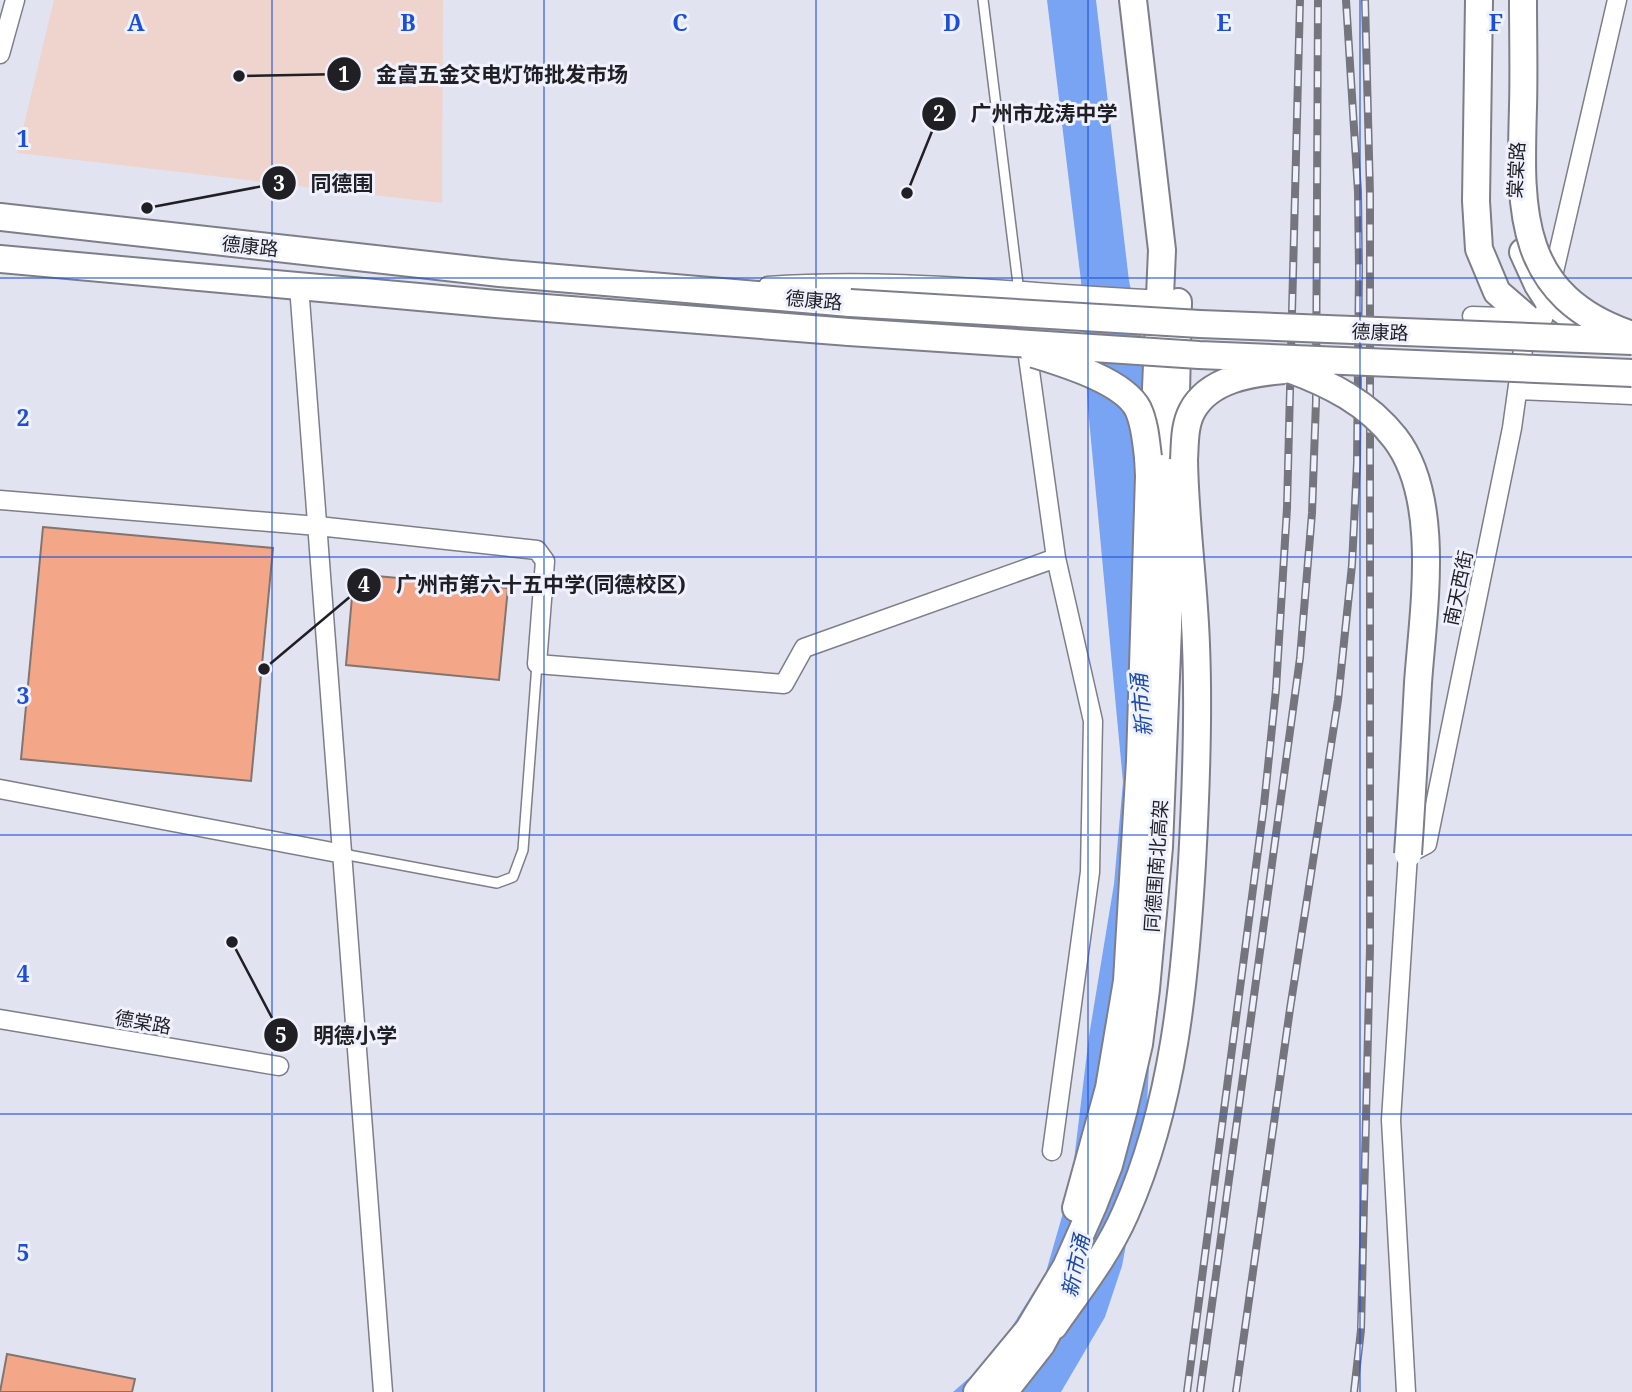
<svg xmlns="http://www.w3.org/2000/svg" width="1632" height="1392" viewBox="0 0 1632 1392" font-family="'Noto Serif','Noto Sans SC',serif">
<rect width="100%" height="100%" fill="#e2e3f0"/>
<path fill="#eed4cd" d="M54,0H443L442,203L17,153Z"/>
<path fill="#79a4f3" d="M1047,0H1096L1129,281L1152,381L1168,704L1145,1143L1122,1266L1105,1317L1061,1392H953L993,1357L1046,1272L1071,1185L1089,1036L1114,884L1123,782L1088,408L1081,281Z"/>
<path fill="#f3a788" stroke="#817570" stroke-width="2" d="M43,527L273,548L251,781L21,759Z
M354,574L508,588L499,680L346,665Z
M7,1354L135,1379L132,1392H0Z"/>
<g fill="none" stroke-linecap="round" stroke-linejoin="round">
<defs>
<path id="lane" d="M983,0L1019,292
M343,854L497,883L513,877L523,850L537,664"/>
<path id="street" d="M0,54L15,0
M299,286L383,1392
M768,286C902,276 1036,295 1170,300
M1019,292L1056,558L1093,721L1090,872L1052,1151
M1472,316L1531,318
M1543,319L1617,0
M1518,390L1632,395
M0,500L318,526L537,550L545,561L537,664L784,684L804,648L1056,558
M0,789L343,854
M0,1019L279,1066
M1406,1392L1391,1120L1408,854L1427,844L1512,428L1526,328"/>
<path id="secondary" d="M1479,0L1476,201L1479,249L1497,292L1527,318
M0,217L500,273L850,303
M1523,252L1538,285L1547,299L1576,320
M0,259L496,304L849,332
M1177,448L1176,394L1178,302
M1076,1208L1109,1088L1127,981L1140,761L1149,476L1148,457
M1054,1326C1079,1290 1107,1255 1125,1214C1174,1104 1185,982 1192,863C1196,791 1199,718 1196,645C1194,584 1185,522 1184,460
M977,1392L1029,1329L1066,1267L1093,1206L1109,1165L1124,1109L1139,1044L1146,989L1159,847L1168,628L1169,506L1157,420L1156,388L1162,250L1133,0
M1004,1392L1041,1345L1061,1308"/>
</defs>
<use href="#lane" stroke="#7d7e89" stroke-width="12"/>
<use href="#street" stroke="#7d7e89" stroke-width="21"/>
<use href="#secondary" stroke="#7d7e89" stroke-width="30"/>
<use href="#lane" stroke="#fff" stroke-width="9"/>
<use href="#street" stroke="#fff" stroke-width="18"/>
<use href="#secondary" stroke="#fff" stroke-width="26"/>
<defs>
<path id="rail" d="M1187,1392L1264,805L1276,689L1287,508L1300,0
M1200,1392L1300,658L1312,513L1316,401L1318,0
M1236,1392L1290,1009L1338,700L1352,565L1357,463L1359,269L1358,192L1346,0
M1354,1392L1361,1330L1370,948V194L1365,0"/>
</defs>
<use href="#rail" stroke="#75757e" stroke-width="8"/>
<use href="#rail" stroke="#eff1fd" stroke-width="5" stroke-dasharray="16" stroke-linecap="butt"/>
<defs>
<path id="secondary-bridge" d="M1523,0C1523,36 1524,72 1523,107C1520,210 1516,296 1632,335
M850,303L1200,324L1632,341
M849,332L1199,355L1632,373
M1034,354C1063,363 1124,381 1138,409C1145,424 1146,442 1148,457
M1289,369C1330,384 1368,403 1395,438C1442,499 1423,611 1418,683C1415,740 1412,797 1408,854
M1184,460C1185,445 1184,426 1192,411C1209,379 1251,373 1284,370"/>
</defs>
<use href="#secondary-bridge" stroke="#7d7e89" stroke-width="30" stroke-linecap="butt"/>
<use href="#secondary-bridge" stroke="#fff" stroke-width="26"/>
</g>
<path fill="none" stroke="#1d4ed8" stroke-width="2" stroke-opacity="0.55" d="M272,0V1392M544,0V1392M816,0V1392M1088,0V1392M1360,0V1392M0,278H1632M0,557H1632M0,835H1632M0,1114H1632"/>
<g text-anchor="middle" stroke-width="6" stroke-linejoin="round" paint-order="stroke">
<g font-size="19" fill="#1f1f24" stroke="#eff1fd">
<text transform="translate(1516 170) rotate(-87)" y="7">棠棠路</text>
<text transform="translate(250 246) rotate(6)" y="7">德康路</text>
<text transform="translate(814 300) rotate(5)" y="7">德康路</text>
<text transform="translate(1380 332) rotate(2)" y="7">德康路</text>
<text transform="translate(1458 588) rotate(-78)" y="7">南天西街</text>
<text transform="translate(1156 866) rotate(-86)" y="7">同德围南北高架</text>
<text transform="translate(143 1022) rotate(10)" y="7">德棠路</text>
</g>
<g font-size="21" font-style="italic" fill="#1c4aa4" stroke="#eff1fd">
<text transform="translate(1142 705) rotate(-95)" y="7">新市涌</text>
<text transform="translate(1076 1266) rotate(-78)" y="7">新市涌</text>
</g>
</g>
<g font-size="23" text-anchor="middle" font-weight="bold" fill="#1d4ed8" stroke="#eff1fd" stroke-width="6" stroke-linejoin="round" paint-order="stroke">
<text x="136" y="31">A</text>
<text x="408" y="31">B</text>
<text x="680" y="31">C</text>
<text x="952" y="31">D</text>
<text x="1224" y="31">E</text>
<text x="1496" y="31">F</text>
<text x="23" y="147">1</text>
<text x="23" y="426">2</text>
<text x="23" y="704">3</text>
<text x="23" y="982">4</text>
<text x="23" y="1261">5</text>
</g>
<path fill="none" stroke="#1f1f24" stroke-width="2.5" d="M239 76L344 74M907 193L939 114M147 208L279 183M264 669L364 585M232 942L281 1035"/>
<g fill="#1f1f24" stroke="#eff1fd" stroke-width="2.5">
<circle cx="239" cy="76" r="7"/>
<circle cx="907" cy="193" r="7"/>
<circle cx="147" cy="208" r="7"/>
<circle cx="264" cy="669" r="7"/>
<circle cx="232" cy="942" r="7"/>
<circle cx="344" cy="74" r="18"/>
<circle cx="939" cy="114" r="18"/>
<circle cx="279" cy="183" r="18"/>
<circle cx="364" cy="585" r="18"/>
<circle cx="281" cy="1035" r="18"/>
</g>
<g font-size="21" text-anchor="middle" font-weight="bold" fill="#fff">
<text x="344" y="82">1</text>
<text x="939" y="121">2</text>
<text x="279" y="191">3</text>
<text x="364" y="592">4</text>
<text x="281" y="1043">5</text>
</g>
<g font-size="21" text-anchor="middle" font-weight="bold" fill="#1f1f24" stroke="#eff1fd" stroke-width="6" stroke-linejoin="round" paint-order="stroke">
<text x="502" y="82">金富五金交电灯饰批发市场</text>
<text x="1044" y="121">广州市龙涛中学</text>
<text x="342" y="191">同德围</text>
<text x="541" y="592">广州市第六十五中学(同德校区)</text>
<text x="355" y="1043">明德小学</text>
</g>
</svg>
